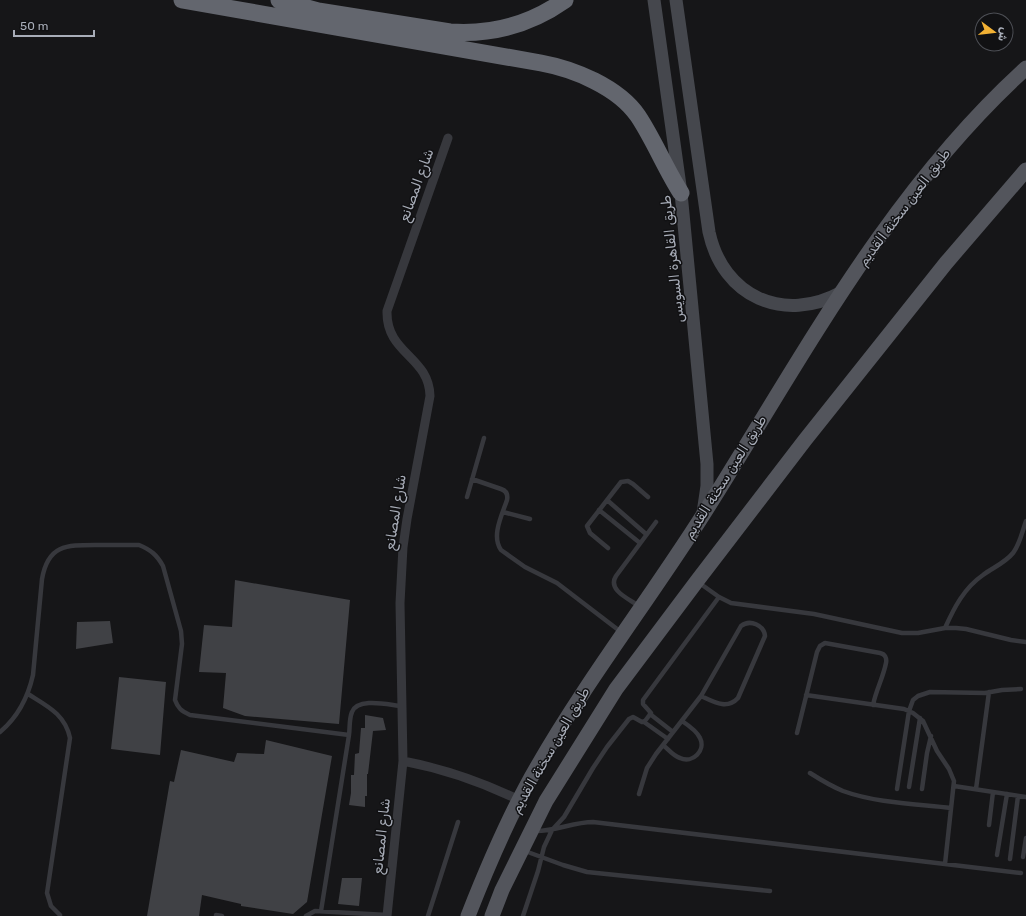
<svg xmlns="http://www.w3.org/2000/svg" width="1026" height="916" viewBox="0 0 1026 916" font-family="Rubik,'Noto Sans Arabic',sans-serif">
<rect width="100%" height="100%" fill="#161618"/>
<path fill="#404145" d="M235,580L350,600L339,724L245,716L223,708L226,673L199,672L204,625L232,627Z
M110,621L113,643L76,649L77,622Z
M119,677L166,682L160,755L111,749Z
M365,715L383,718L386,730L373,731L368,774H367V796H365V807L349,805L351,793V775H354L355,754L359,753L361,728H365Z
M266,740L332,756L307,902L293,914L241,906V904L202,895L199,916H147L170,781L174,782L181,750L234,762L237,753L264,754Z
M342,878H362L359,906L338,904Z"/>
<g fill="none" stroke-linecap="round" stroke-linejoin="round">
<path stroke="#37383d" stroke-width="4.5" d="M472,479L501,489C507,491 508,495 507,500C502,515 491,536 501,550L525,567L557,583L621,632
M467,497L484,438
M607,500L646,534
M599,510L640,543
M503,512L530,519
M608,548L590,533L587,526L621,482L628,481L633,484L648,497
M698,582L719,597L731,603L814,614L902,633H918L945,628H956L966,629L1011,640L1026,642
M639,606C629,599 607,590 616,576L656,522
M945,628C954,608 964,588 983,575C992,568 1005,563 1013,553C1020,544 1022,532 1026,521
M28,694C47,706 65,714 70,738L47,893L51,906L60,915
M806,695L904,709L913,713L923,721L937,751L949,769L954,781L945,864
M650,714L673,732
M644,722L668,739
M0,732C18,717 28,697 33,675L42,579C48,545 66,545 95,545C110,545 125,545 139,545C151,550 157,555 163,566L181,631L182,644L175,700C178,708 181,711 190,715L349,735
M797,733L817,652L820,646L825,643L880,653C885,654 887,658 886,663C883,678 876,690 873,705
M663,745C668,749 673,756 680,758C693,764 706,750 700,738C697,731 688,725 682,721
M810,773C821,780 831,786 843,791C876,803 916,804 951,808
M954,786L1026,797
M909,787L920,718
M897,789L909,711L913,700L918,696L930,692L985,693L1002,690L1021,689
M922,789L927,753L931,736
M976,789L989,692
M639,794L647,768L656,754L701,696L741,626C750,619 764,625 765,636L738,698C727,710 714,702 701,696
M989,825L993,792
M534,831C554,832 573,822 593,822L1021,873
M525,851L563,865L587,872L770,891
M997,855L1007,794
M1023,857L1026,838
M1010,859L1018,796
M321,911L349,735C350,728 349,719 352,712C358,697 389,705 402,706
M216,915L222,916
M306,916L315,911L387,915
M428,916L458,822
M523,916L538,871L544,847L552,830L564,817L593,768L607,747L629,719L633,717L642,722L645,721L651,713L643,704V700L719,597"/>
<path stroke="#37383d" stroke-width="9" d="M403,761C445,769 480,781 519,800
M387,916L403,761L400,603L403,547L407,519L430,396C429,356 386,354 387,311L448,138"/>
<path stroke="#45474d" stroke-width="13" d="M654,0L681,193L707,464V486L703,513
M676,0L709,232C723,297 784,324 842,292"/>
<path stroke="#53555c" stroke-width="15" d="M468,916C488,865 509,815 537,767C587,680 649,600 703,515C801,360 888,193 1026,68
M492,916L502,890L546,801L616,689L697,581L805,440L946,263L1026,170"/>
<path stroke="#63666e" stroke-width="17" d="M182,0L541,63C574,69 618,87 638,116C654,140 665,168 681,193
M279,0L318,11L450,32C492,35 531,24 565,0"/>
</g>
<g text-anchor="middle" stroke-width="3" stroke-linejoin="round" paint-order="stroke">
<g font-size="14" fill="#a8adb8" stroke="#111113">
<text transform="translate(416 185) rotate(-70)" y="5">شارع المصانع</text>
<text transform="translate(904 207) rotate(-53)" y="5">طريق العين سخنة القديم</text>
<text transform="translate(672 259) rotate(-96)" y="5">طريق القاهرة السويس</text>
<text transform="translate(725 477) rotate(-58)" y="5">طريق العين سخنة القديم</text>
<text transform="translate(395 512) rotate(-81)" y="5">شارع المصانع</text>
<text transform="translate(550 750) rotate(-60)" y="5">طريق العين سخنة القديم</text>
<text transform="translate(381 836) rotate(-84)" y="5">شارع المصانع</text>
</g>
</g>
<g transform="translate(994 32) rotate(105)"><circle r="19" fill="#111113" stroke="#4d4f55"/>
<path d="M0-3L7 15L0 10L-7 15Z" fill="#f2b134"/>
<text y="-6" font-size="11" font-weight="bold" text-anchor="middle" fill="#a8adb8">ش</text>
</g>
<path d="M14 30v6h80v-6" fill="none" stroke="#a8adb8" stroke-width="2"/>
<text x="20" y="30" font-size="12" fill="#a8adb8" stroke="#111113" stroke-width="3" paint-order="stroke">50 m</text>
</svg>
